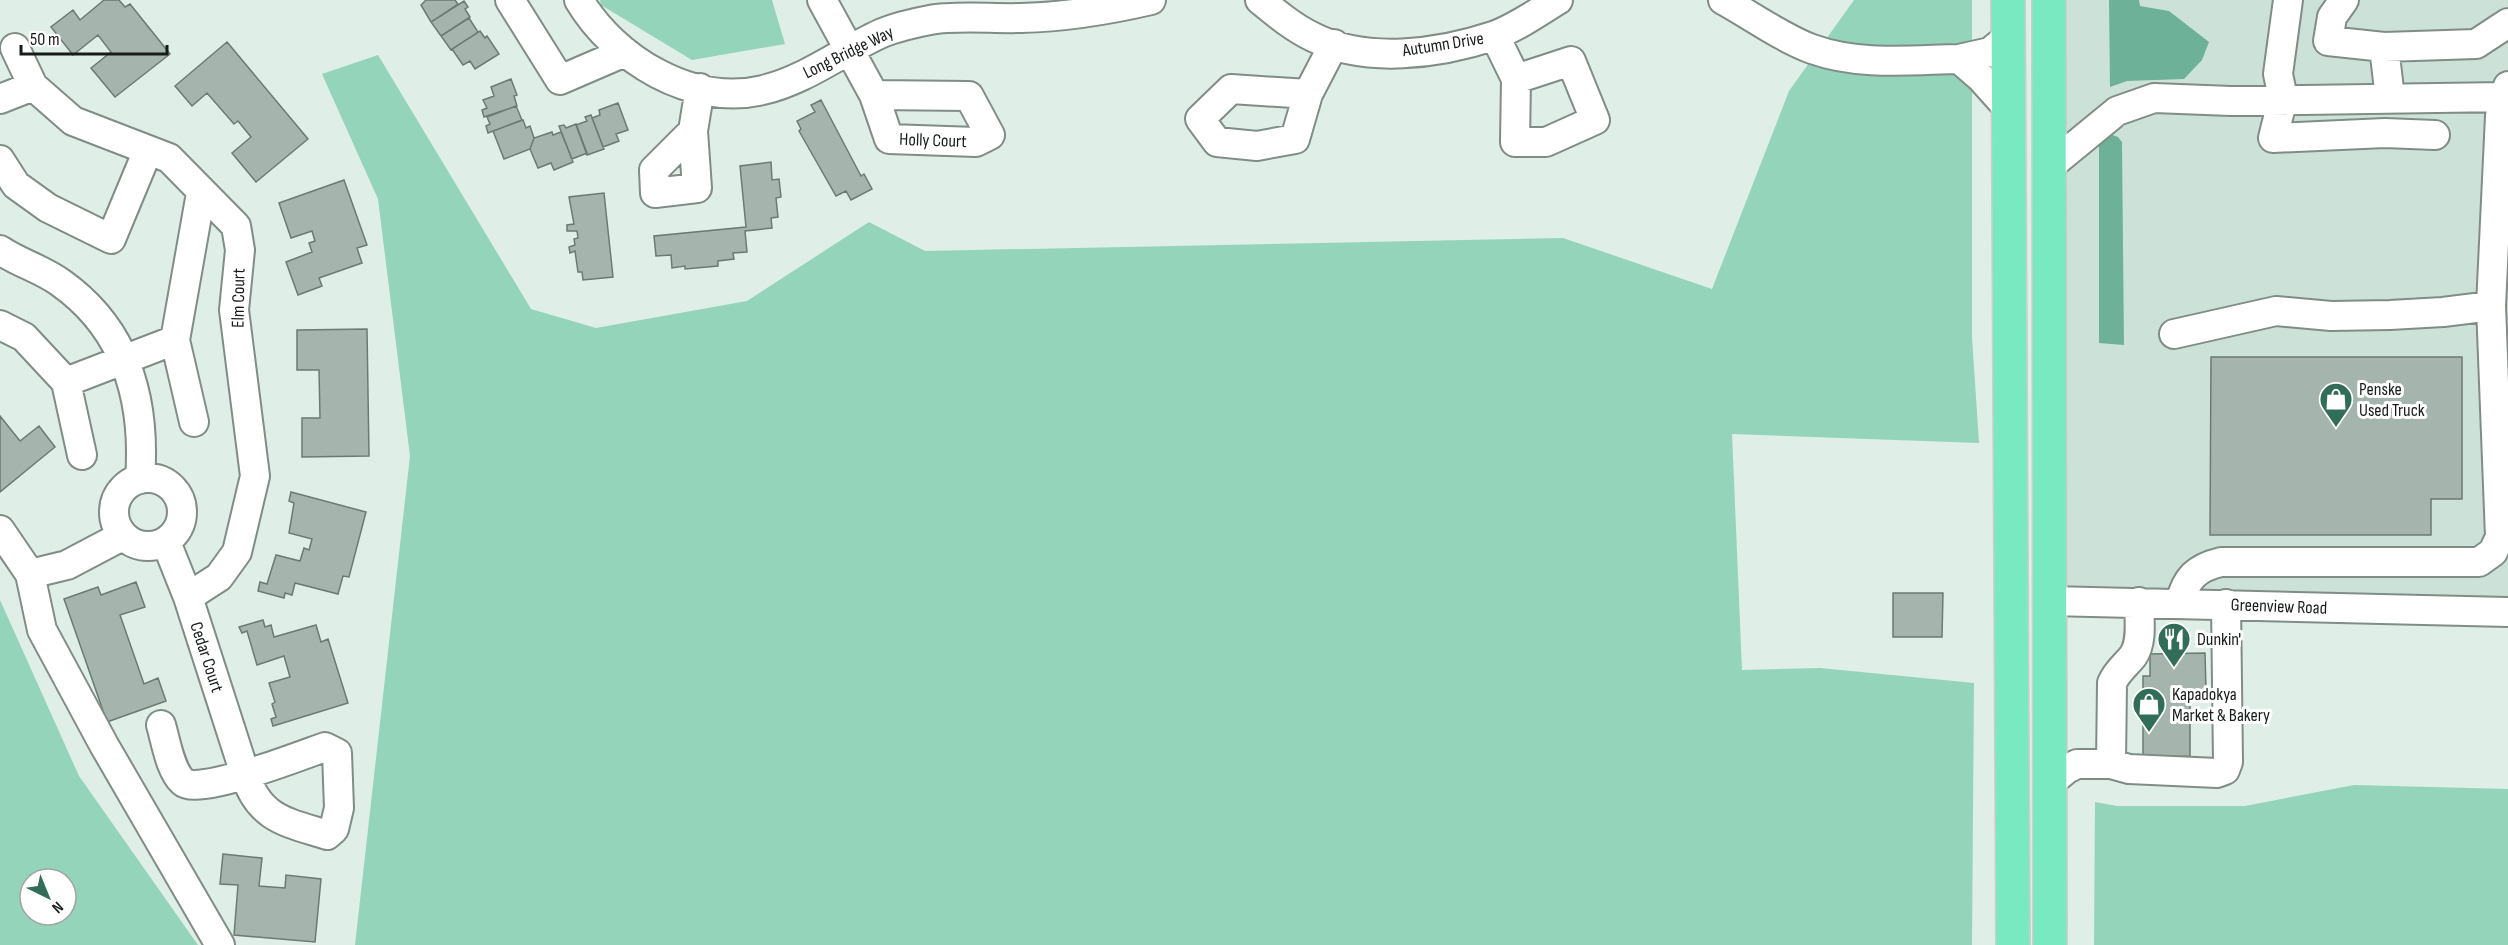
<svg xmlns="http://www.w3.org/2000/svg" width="2508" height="945" viewBox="0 0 2508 945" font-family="'Sofia Sans Condensed',sans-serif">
<rect width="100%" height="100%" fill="#dfeee7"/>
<path fill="#cce2d9" d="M2049,0H2508V612L2050,601Z"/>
<path fill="#94d4ba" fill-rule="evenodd" d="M600,0H772L785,44L692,60L601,5Z
M1854,0H1972V337L1979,443L1732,434L1742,670L1820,668L1974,683L1972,945H355L410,456L378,199L322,74L378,55L531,309L596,328L747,301L869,222L925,251L1563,238L1712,289L1789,91Z
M0,600L79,776L198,945H0ZM30,879H66V915H30Z
M2354,785L2508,789V945H2094L2095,802L2117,806H2245Z"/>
<path fill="#6db298" d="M2109,0H2139L2140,6L2169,11L2209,42L2202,60L2184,79L2127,81L2110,87Z
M2107,133L2118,137L2122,142L2124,345L2099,343V143Z"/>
<path fill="#a6b4ae" stroke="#6d7a74" stroke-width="1.5" d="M104,0H119L125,7L130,4L170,54L115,97L91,68L111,52L98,35L73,55L51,27L73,10L80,20Z
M426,0H455L458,4L431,22L421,5Z
M464,1L468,7L465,9L470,17L441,36L431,22Z
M469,18L478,32L451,50L441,36Z
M480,31L485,38L487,36L499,54L475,69L470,61L463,65L452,49Z
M227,42L308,139L256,182L232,153L251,137L238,121L234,124L207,93L192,106L175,86Z
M511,79L517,95L514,96L517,106L484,117L482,110L487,108L483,100L494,96L491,87Z
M821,100L861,176L864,174L872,189L851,200L846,191L836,196L799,131L801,129L797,121L815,112L811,105Z
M618,103L628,130L616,134L619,141L603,147L592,118L600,115L599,110Z
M516,106L522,120L488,133L486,126L490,124L487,117Z
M591,115L604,149L587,155L576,125L587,121L585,117Z
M523,120L526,128L530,126L534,138L530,149L504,159L493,131Z
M576,124L587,153L572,159L559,126L564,125L566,128Z
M552,132L553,135L561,132L573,162L554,170L551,163L538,168L530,149L534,138Z
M771,162L772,180L779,179L781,197L776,198L778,217L771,218L772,228L745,231L747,252L733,253L734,259L718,261V266L685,269V266L672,268L671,255L656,256L654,236L746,227L740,166Z
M344,180L367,245L357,248L362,263L319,278L322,286L298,295L286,262L312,252L309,243L315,241L312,231L291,238L279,203Z
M604,193L613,277L583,280L582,272H578L575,251L570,253L569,247L575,245L574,239L578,238L577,231H567V225L574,224L569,197Z
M367,329L369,456L302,457V418H320L319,370H297V330Z
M2211,357H2462V499H2431V535H2210Z
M0,416L20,441L39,426L55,447L0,492Z
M291,492L366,512L349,577L343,576L338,594L295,583L292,595L285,593L284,598L258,591L260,582L267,584L276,555L300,561L304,548L309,550L312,539L289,533L294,503L289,501Z
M136,582L145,607L120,615L144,684L158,678L166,701L107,722L64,599L98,587L101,595Z
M1893,593H1943L1942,637H1893Z
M263,620L265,627L271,625L274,637L316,625L321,642L328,639L348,703L273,726L271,719L276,717L272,704L275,702L269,683L290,677L284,656L257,665L247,631L242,633L239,627Z
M2205,653L2206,690H2190V756L2143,757V676H2150V654Z
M223,854L262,858L259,886L285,888L286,875L321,879L315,942L234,935L238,885L220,884Z"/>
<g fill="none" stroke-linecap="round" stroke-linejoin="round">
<defs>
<path id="minor" d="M510,0L560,80L625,52
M579,0C614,59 692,107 763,90C806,80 842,51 882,33C897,27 914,23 930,20C955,15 994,19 1021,18C1066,17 1108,10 1151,0
M822,0L874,95L889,139L976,142L990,135L969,96L874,95
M1260,0C1277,14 1294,28 1313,37C1366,64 1439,54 1493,36C1516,28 1538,12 1558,0
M1723,0C1752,16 1782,38 1812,49C1859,66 1910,60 1959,59
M2288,0L2278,74L2283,98L2273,138L2385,133L2435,135
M2344,0L2332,17L2328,41L2384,47L2476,44L2508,23
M1495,36L1516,79L1571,61L1595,120L1546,142H1515L1516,79
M2384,47L2390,98
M15,48L33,86
M1308,94L1231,89L1200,119L1217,142L1257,146L1295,139L1308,94L1334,44
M0,99L33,86L73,121L169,158L236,226L240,250L234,310L255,476L237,552L219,577L188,597
M2007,107L1981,78L1959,59L1990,52L2008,37
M693,131L654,170L655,193L697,188L693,131L700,88
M0,160L16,185L48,208L111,239L148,150
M2050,166L2117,111L2154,98L2231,101L2504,97
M0,250C19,263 42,269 61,283C127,330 146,401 140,479
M0,325L24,337L66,382L82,455
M2174,334L2276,311L2331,316L2390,315L2443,312L2491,306
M66,382L175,340
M194,422L175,340L201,193
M114 512a34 34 0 1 1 68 0a34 34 0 1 1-68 0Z
M0,530L30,574L42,630L104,745L220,945
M30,574L67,565L122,536
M2050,601L2508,612
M2180,603C2186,578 2196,568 2221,562H2479L2493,552L2500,537L2491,306L2500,116L2508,86
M161,725C166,742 170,770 183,782C198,796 302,755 325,747L337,753L339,808L334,829L327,835C286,822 259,819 245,774L188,597L166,542
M2111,764L2112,683C2117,671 2126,665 2133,656C2143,642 2139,618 2139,602
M2050,783L2067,769L2077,764H2111L2129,769L2217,773L2225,770L2228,762L2226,604"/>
<path id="highway" d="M2008,0L2013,945
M2049,0L2050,945"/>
</defs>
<use href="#minor" stroke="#808d87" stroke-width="32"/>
<use href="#highway" stroke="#cccdcd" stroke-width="36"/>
<use href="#minor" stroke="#fff" stroke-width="28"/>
<use href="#highway" stroke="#79e9c1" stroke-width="33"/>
</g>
<defs>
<symbol id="shop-pin" viewBox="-11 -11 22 30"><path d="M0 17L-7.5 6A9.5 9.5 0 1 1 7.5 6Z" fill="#316d58" stroke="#fff"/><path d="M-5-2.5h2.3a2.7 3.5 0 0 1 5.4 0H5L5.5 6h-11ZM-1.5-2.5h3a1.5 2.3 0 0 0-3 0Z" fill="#fff"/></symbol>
<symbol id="restaurant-pin" viewBox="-11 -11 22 30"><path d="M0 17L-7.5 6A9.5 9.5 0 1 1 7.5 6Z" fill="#316d58" stroke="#fff"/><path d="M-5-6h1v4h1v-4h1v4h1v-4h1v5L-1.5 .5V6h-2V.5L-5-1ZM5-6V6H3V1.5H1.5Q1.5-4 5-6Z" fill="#fff"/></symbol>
</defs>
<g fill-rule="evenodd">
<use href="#shop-pin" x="2317" y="380" width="38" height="52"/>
<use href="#restaurant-pin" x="2155" y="620" width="38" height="52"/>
<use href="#shop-pin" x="2130" y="685" width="38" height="52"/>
</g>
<g text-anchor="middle" stroke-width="6" stroke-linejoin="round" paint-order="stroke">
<g font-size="18" fill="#171c1a" stroke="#fff">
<text transform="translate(1443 44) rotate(-9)" y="6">Autumn Drive</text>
<text transform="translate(848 52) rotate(-26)" y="6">Long Bridge Way</text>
<text transform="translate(933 140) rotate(2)" y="6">Holly Court</text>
<text transform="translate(238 298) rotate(-89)" y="6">Elm Court</text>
<text transform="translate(2279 606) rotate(2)" y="6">Greenview Road</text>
<text transform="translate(207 657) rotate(72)" y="6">Cedar Court</text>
</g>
<g font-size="18" fill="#171c1a" stroke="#fff" text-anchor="start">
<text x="2359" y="395">Penske<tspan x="2359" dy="21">Used Truck</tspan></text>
<text x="2197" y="645">Dunkin'</text>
<text x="2172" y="700">Kapadokya<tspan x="2172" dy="21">Market &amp; Bakery</tspan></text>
</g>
</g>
<g transform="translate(48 897) rotate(137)"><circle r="28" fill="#ffffff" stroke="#a2a4a3" stroke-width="1.5"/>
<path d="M0-4.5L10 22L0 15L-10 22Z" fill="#316d58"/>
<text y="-9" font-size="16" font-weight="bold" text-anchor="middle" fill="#171c1a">N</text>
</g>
<path d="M21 45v9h146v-9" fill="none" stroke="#171c1a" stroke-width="3"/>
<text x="30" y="45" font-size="18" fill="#171c1a" stroke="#ffffff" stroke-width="4.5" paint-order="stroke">50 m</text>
</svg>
